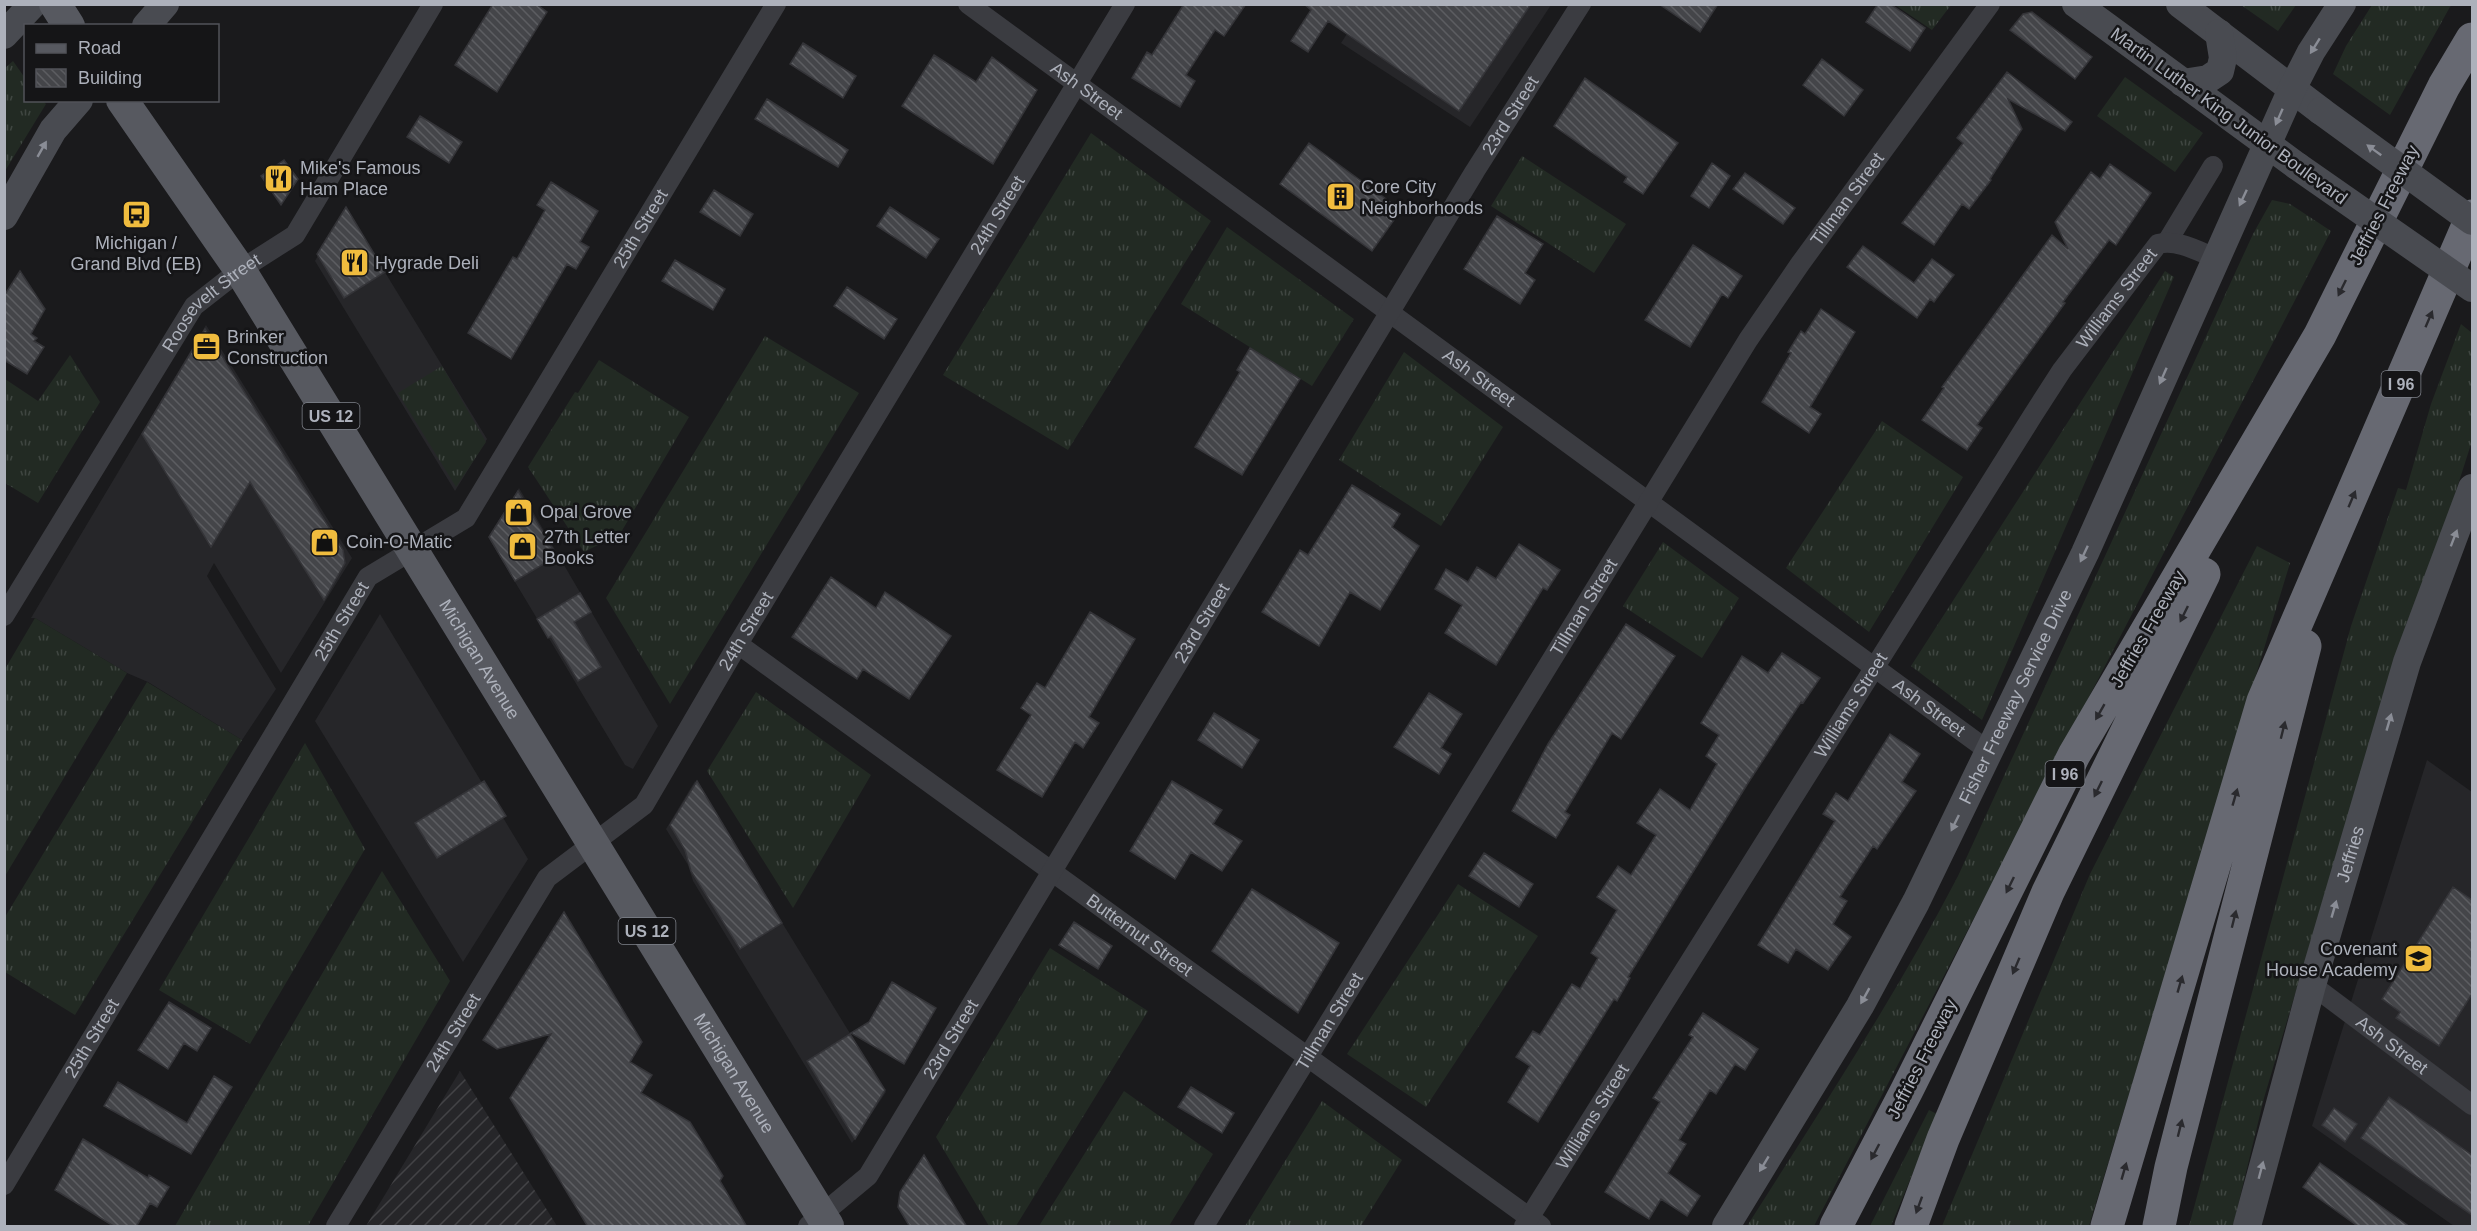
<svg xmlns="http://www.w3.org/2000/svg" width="2477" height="1231" viewBox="0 0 2477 1231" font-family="Arial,sans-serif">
<defs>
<pattern id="industrial-furrows" width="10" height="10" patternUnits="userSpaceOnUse" patternTransform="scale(1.5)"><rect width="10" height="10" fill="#262629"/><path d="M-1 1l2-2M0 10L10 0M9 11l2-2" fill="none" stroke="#434346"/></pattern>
<pattern id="grass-tufts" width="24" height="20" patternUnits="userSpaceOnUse" patternTransform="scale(1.5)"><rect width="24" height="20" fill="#222a23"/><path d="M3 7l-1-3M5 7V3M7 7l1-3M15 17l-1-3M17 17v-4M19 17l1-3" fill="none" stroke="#3f4641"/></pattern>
<pattern id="building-back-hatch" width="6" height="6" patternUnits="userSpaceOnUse" patternTransform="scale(1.5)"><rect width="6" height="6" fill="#444549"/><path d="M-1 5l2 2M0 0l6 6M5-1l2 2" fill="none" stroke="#5c5d61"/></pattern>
</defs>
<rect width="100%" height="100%" fill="#1a1a1c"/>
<path fill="#262629" d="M1366,5H1551L1470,127L1341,43Z
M345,207L487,439L455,491L315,261Z
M206,325L352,558L281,673L214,563L207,576L276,689L242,740L148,682L127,673L35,618H31Z
M519,488L658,726L633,769L625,765L488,537Z
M380,614L528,859L463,962L315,721Z
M2427,760L2472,792V1226H2454L2312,1126Z
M695,781L886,1092L852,1143L693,881L688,865L666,829Z"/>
<path fill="url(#industrial-furrows)" d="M460,1071L557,1226H366Z"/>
<path fill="url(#grass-tufts)" d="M1895,5H1951L1932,30Z
M2241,5H2296L2278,31Z
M2372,5H2451L2390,115L2333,74L2346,46Z
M13,61L25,78L26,100L43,101L46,104L5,171V68Z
M2125,77L2203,133L2175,172L2097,116Z
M1091,133L1211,221L1068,450L943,375Z
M1522,156L1626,224L1594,273L1491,206Z
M2272,200L2290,204L2331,231L1814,1226H1747C1820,1111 1895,997 1958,876L2253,234Z
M1227,227L1354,319L1312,386L1181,304Z
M2165,271L2174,277L1982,720L1911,666Z
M2461,324L2472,333V441L2295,994L2264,1098L2233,1226H2189L2351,626L2398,488L2406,490L2431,404Z
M765,336L859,393L670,704L606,598Z
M1404,352L1503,427L1441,526L1339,460Z
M70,355L100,402L38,503L5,483V379L38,401Z
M599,360L689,417L620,534L584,552L528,467L575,392L578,393Z
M442,366L486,442L456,487L398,393Z
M1882,421L1963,477L1869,632L1786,568Z
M1663,542L1739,598L1702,658L1623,606Z
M2257,546L2290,563L2089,1226H1942L2090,874Z
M35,618L127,673L5,876V669Z
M147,682L242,740L75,1015L5,972V917Z
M756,692L871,775L793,908L707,771Z
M305,743L365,849L250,1044L159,990Z
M382,871L450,981L308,1226H175Z
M1458,884L1538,936L1426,1107L1347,1054Z
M1050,948L1148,1011L1016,1226H989L936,1137Z
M1124,1091L1213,1154L1169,1226H1039Z
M1322,1101L1402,1160L1361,1226H1245Z
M1929,1110L1937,1114L1891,1226H1870Z"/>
<path fill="url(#building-back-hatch)" stroke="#343438" stroke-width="1.5" d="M493,4H536L547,12L497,92L455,65Z
M1184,4H1246L1224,36L1215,30L1186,75L1195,81L1180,107L1132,78L1147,52L1152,55Z
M1304,4H1531L1459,111L1328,21L1308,52L1291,41L1311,10Z
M1659,4H1718L1700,32Z
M1878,4H1890L1925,28L1910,51L1866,22Z
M2032,12L2092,57L2075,79L2010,30L2023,14Z
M803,43L856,76L843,98L790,64Z
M934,55L976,82L992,57L1037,90L993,164L902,106Z
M1822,59L1863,90L1844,116L1803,85Z
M2007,72L2072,122L2065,131L2008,99L2022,129L1990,179L1991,180L1969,209L1962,204L1934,245L1902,223L1963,143L1957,138Z
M1585,78L1678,143L1643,194L1624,182L1627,177L1554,126Z
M767,99L848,150L838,167L755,119Z
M420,116L462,142L449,163L407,137Z
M1309,143L1401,210L1372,251L1280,184Z
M284,160L298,179L281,205L261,176Z
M1712,163L1730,176L1709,208L1691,196Z
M2110,164L2151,193L2116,245L2109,240L2063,302L2065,303L1977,425L1982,428L1967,450L1922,420L1944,388L1942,387L2052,235L2068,249L2055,222L2091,172L2100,179Z
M1745,173L1795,208L1783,224L1733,189Z
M551,182L598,211L580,242L589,247L576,269L567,264L511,359L468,333L513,257L517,259L545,210L537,205Z
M714,190L753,214L740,236L700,212Z
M346,207L385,272L344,298L317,254Z
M890,207L939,239L926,258L877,226Z
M1497,216L1543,244L1525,273L1535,280L1520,304L1464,269Z
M1693,245L1742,276L1728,298L1722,294L1690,347L1645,320Z
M1863,246L1914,283L1932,259L1954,275L1934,302L1930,299L1917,318L1847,267Z
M675,260L725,289L713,310L662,281Z
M20,271L45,309L31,334L37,338L34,341L44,347L27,374L4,360V296Z
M847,287L897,319L884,339L834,306Z
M1821,309L1855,332L1810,407L1821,414L1809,433L1762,402L1791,353L1788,352L1801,331L1805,334Z
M205,329L343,550L345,563L324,600L250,482L211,547L142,434Z
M1250,348L1300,379L1242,475L1195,447L1240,372L1237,370Z
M1352,485L1400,514L1392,527L1419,546L1380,610L1350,592L1319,646L1262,612L1300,550L1308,555Z
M518,491L557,556L515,581L489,537Z
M1519,544L1560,570L1547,590L1543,588L1496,665L1445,633L1462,605L1435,589L1446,569L1468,582L1477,567L1496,579Z
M831,577L876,608L885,592L951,636L909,699L863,669L857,679L792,637Z
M580,593L591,612L574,622L601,667L578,681L551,636L548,638L537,619Z
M1090,612L1135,639L1089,717L1099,723L1083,748L1075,742L1042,797L997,770L1031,715L1021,708L1037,683L1045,688Z
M1626,624L1675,656L1621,739L1612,733L1565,812L1570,815L1556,838L1512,811L1548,744Z
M1782,653L1820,678L1803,703L1801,702L1748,783L1628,977L1630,978L1617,1001L1614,999L1538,1122L1508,1102L1530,1066L1516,1057L1533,1031L1540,1035L1572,984L1580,989L1598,958L1591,953L1617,910L1597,897L1618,866L1631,875L1656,835L1637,823L1660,789L1690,810L1717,764L1706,756L1719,735L1701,723L1742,656L1768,673Z
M1429,693L1462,714L1441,748L1451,754L1439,774L1394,747Z
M1214,713L1259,740L1242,768L1198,740Z
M1890,734L1920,754L1902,782L1916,791L1877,849L1873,846L1840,897L1847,901L1833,924L1851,937L1828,970L1796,949L1788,963L1758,945L1835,821L1823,814L1836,793L1848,801Z
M484,781L506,816L437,858L415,823Z
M697,781L782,923L740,949L691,871L685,850L670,825Z
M1172,781L1222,810L1213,824L1242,841L1222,871L1191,852L1175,879L1130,851Z
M1484,853L1533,884L1519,907L1469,876Z
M2453,887L2472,900V994L2439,1046L2396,1018L2400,1012L2382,999Z
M1252,889L1339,943L1298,1013L1212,951Z
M564,912L642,1042L630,1062L652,1075L641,1093L690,1122L723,1176L720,1181L747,1227H588L510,1098L551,1034L497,1049L483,1040Z
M1074,922L1112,946L1098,969L1059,945Z
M892,982L936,1008L904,1064L851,1033L869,1022Z
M169,1002L211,1028L197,1051L184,1043L168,1069L138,1050Z
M1703,1013L1758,1049L1745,1070L1735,1064L1716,1094L1710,1090L1679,1140L1686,1144L1668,1173L1700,1196L1687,1216L1661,1199L1649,1219L1605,1192L1660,1102L1653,1098L1693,1037L1689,1035Z
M850,1034L885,1090L855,1139L807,1061Z
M214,1076L232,1087L191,1154L104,1106L118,1082L187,1123Z
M1191,1087L1234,1113L1222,1133L1178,1107Z
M2389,1097L2472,1155V1215L2361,1138Z
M2334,1108L2357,1124L2345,1142L2322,1125Z
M83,1139L148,1178L149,1175L169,1187L157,1207L150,1203L136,1227H115L55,1190Z
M924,1155L967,1227H910L898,1207L900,1192Z
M2320,1163L2410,1227H2359L2303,1187Z"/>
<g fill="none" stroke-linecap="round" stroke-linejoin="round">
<g stroke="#3b3c41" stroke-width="20">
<path id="s1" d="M968,4L1990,752"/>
<path d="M2167,242L2213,166"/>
<path id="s2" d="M4,616L194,306L240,270L295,235L433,4"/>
<path id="s3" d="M738,644L1541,1226"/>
<path id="s4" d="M2312,985L2472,1105"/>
<path id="s5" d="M4,1185L368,577L466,518L776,4"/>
<path id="s6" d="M336,1226L547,878L644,805L738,644L1125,4"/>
<path id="s7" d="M808,1226L868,1176L1475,171L1581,4"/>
<path id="s8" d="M1204,1226L1748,340L1800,264L1990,4"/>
<path id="s9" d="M1524,1226L2033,415L2062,370L2158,244C2177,239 2198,251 2215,258"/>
</g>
<g stroke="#494b51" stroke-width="28">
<path d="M2076,4L2297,166"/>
<path d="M2180,4L2321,111"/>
<path d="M146,26L165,4"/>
<path d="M4,35L33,4"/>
<path d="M2183,83L2208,79L2220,71L2223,58L2219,33"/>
<path d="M4,216L53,130L79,100"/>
<path id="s10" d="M1726,1226L1860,1006L1916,902L2085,553L2292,89L2311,52L2342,4"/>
<path id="s11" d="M2247,1226L2312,985L2407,662L2472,488"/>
</g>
<g stroke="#575960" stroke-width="32">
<path d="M55,4L69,26"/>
<path id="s12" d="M122,100L240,270L828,1226"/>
</g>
<path stroke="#676972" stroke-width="33" d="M1836,1226L1907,1090L2074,755L2320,335L2444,86L2472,39
M1911,1226L1943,1139L2048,892L2204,574
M2107,1226L2263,701L2472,216
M2159,1226L2171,1167L2305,646"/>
<path stroke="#494b51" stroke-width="28" d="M2321,111L2472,221
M2297,166L2472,288"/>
</g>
<defs><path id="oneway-solid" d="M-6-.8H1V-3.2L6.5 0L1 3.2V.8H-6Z" transform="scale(1.5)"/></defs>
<g fill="#8a8d96">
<use href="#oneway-solid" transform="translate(2315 46) rotate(122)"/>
<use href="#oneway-solid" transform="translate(2279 117) rotate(114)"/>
<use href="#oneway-solid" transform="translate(42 149) rotate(-60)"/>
<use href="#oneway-solid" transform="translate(2374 150) rotate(-144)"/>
<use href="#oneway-solid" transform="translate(2243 198) rotate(115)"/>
<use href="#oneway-solid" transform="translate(2163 376) rotate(114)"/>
<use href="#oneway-solid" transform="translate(2454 538) rotate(-69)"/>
<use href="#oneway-solid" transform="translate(2084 554) rotate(115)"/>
<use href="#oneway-solid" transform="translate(2389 722) rotate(-74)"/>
<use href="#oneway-solid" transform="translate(1955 823) rotate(116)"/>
<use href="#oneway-solid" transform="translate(2334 909) rotate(-74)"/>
<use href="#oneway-solid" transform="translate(1865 996) rotate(119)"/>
<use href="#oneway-solid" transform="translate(1764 1164) rotate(121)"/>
<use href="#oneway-solid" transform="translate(2261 1170) rotate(-75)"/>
</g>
<g fill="#2a2a2e">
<use href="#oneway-solid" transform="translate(2342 288) rotate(116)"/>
<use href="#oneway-solid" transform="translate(2429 319) rotate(-67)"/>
<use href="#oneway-solid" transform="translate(2352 499) rotate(-67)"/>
<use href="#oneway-solid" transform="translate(2184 614) rotate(116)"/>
<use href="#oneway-solid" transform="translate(2100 712) rotate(120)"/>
<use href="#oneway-solid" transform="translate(2283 730) rotate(-76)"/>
<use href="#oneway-solid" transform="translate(2098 789) rotate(116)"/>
<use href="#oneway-solid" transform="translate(2235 797) rotate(-74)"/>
<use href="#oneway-solid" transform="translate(2010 885) rotate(116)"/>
<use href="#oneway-solid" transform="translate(2234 919) rotate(-76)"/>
<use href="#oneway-solid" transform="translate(2016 966) rotate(113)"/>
<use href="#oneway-solid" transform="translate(2180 984) rotate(-74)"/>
<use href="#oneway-solid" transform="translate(2180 1128) rotate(-76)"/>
<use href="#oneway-solid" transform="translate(1875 1152) rotate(118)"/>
<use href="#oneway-solid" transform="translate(2124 1171) rotate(-74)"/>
<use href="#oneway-solid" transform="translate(1919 1205) rotate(110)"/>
</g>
<defs>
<symbol id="restaurant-square" viewBox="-11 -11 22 22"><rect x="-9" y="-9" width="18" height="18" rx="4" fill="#f0bc3e" stroke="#151517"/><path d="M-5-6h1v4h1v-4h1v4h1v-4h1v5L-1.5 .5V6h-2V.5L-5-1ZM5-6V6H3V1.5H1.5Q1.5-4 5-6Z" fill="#111"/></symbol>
<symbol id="building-square" viewBox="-11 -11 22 22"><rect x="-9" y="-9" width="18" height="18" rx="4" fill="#f0bc3e" stroke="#151517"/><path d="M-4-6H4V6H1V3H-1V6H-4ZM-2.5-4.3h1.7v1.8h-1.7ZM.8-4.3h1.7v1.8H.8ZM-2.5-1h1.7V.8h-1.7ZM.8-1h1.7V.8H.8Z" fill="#111"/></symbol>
<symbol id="bus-square" viewBox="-11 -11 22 22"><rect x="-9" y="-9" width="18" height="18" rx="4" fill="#f0bc3e" stroke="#151517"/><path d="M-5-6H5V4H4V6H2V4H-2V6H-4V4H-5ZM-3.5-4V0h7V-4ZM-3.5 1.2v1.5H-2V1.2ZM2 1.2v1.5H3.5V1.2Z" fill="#111"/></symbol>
<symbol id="office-square" viewBox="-11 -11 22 22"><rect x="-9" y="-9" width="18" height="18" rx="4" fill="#f0bc3e" stroke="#151517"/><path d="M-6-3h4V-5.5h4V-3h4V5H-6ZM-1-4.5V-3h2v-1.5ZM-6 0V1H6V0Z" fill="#111"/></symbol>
<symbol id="shop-square" viewBox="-11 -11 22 22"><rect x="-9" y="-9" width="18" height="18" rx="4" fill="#f0bc3e" stroke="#151517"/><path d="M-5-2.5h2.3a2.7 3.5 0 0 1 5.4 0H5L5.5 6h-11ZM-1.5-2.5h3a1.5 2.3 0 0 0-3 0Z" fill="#111"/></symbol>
<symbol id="school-square" viewBox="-11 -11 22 22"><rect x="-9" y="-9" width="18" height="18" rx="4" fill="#f0bc3e" stroke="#151517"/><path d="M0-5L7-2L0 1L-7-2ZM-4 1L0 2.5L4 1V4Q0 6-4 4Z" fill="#111"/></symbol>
</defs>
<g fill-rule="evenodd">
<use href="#restaurant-square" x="262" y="162" width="33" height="33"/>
<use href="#building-square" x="1324" y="180" width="33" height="33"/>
<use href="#bus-square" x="120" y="198" width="33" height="33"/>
<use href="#restaurant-square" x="338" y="246" width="33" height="33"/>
<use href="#office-square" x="190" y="330" width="33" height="33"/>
<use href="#shop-square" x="502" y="496" width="33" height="33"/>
<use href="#shop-square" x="308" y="526" width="33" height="33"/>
<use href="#shop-square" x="506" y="530" width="33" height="33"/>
<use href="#school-square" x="2402" y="942" width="33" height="33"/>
</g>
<g text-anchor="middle" stroke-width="5" stroke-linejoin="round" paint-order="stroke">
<g fill="#151517" stroke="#7f828a" stroke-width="1.5">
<rect x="2381.5" y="371" width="39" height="26" rx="4.5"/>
<rect x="302.5" y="403" width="57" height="26" rx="4.5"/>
<rect x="2045.5" y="761" width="39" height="26" rx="4.5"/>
<rect x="618.5" y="918" width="57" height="26" rx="4.5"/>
</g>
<g font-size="16" font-weight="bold" fill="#adb1bb">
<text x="2401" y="390">I 96</text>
<text x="331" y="422">US 12</text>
<text x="2065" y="780">I 96</text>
<text x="647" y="937">US 12</text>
</g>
<g font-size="18" fill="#adb1bb" stroke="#151517">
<text dy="6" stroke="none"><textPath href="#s1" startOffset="147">Ash Street</textPath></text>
<text dy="6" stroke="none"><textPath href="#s7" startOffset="1318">23rd Street</textPath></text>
<text transform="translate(2229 116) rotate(36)" y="6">Martin Luther King Junior Boulevard</text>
<text dy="6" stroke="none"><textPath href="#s8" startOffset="1212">Tillman Street</textPath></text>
<text transform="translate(2384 205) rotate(-63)" y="6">Jeffries Freeway</text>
<text dy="6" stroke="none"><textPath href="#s6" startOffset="1216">24th Street</textPath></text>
<text dy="6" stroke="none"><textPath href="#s5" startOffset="1161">25th Street</textPath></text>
<text dy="6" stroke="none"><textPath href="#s9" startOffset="1101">Williams Street</textPath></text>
<text dy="6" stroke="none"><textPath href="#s2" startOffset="378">Roosevelt Street</textPath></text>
<text dy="6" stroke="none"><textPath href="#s1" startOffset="633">Ash Street</textPath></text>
<text dy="6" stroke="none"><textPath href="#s8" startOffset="726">Tillman Street</textPath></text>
<text dy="6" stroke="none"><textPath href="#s5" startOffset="657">25th Street</textPath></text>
<text dy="6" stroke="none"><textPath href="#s7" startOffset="724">23rd Street</textPath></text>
<text transform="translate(2148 629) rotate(-60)" y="6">Jeffries Freeway</text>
<text dy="6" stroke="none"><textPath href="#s6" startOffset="730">24th Street</textPath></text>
<text dy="6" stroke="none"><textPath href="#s12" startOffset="664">Michigan Avenue</textPath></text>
<text dy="6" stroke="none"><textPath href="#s10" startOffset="604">Fisher Freeway Service Drive</textPath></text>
<text dy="6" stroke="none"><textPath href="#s9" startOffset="615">Williams Street</textPath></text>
<text dy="6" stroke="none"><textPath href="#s1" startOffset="1191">Ash Street</textPath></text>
<text dy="6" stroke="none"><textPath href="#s11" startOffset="386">Jeffries</textPath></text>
<text dy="6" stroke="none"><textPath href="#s3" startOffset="496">Butternut Street</textPath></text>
<text dy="6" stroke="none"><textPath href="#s8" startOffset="240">Tillman Street</textPath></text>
<text dy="6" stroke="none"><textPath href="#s6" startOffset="226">24th Street</textPath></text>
<text dy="6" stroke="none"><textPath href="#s5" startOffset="171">25th Street</textPath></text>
<text dy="6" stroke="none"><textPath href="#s7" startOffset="238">23rd Street</textPath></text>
<text dy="6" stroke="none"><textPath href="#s4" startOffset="100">Ash Street</textPath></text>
<text transform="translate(1922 1059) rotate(-63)" y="6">Jeffries Freeway</text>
<text dy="6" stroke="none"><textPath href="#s12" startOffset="1150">Michigan Avenue</textPath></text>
<text dy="6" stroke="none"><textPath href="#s9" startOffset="129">Williams Street</textPath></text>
</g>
<g font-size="18" fill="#adb1bb" stroke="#151517" text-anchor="start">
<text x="300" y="174">Mike's Famous<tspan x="300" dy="21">Ham Place</tspan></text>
<text x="1361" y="193">Core City<tspan x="1361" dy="21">Neighborhoods</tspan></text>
<text x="136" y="249" text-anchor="middle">Michigan /<tspan x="136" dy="21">Grand Blvd (EB)</tspan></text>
<text x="375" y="269">Hygrade Deli</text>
<text x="227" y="343">Brinker<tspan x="227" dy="21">Construction</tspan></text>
<text x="540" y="518">Opal Grove</text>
<text x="544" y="543">27th Letter<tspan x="544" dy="21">Books</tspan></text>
<text x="346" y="548">Coin-O-Matic</text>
<text x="2397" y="955" text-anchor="end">Covenant<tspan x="2397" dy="21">House Academy</tspan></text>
</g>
</g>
<rect width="2477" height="1231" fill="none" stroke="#adb1bb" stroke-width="12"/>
<rect x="24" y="24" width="195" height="78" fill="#151517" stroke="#525359" stroke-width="1.5"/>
<rect x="36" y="44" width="30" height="9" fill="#575960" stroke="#525359" stroke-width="1.5"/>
<text x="78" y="54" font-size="18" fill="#adb1bb">Road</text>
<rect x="36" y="69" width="30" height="18" fill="url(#building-back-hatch)" stroke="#525359" stroke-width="1.5"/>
<text x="78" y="84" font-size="18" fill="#adb1bb">Building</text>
</svg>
